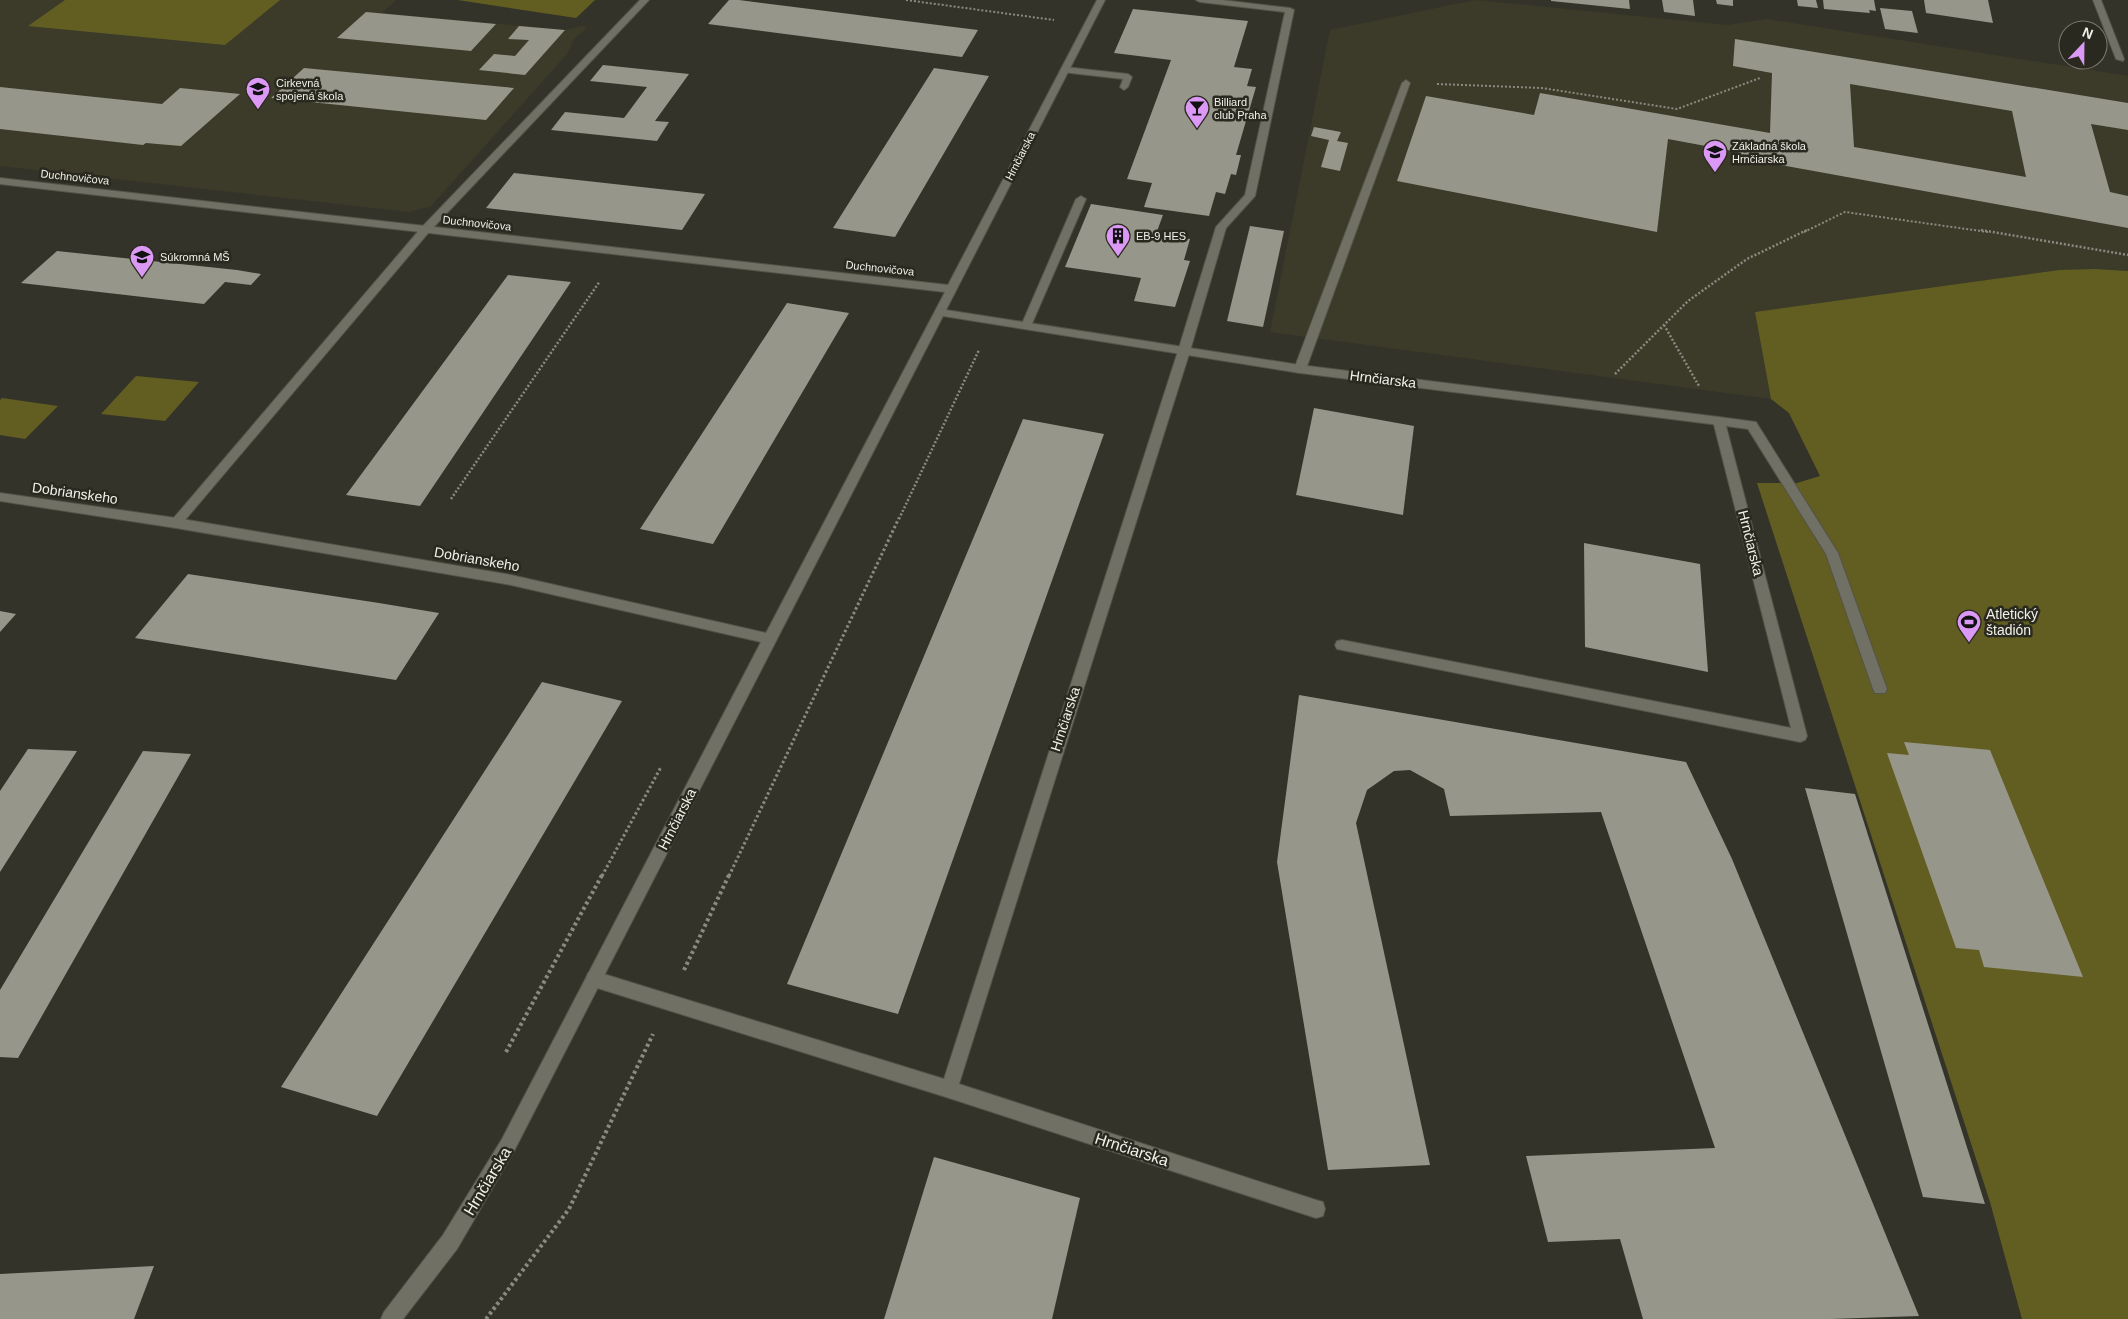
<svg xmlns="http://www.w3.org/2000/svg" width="2128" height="1319" viewBox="0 0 2128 1319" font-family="Helvetica,sans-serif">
<rect width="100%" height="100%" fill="#343329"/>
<path fill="#3c3b2a" d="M0,0H396L382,13L564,30L583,26L587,28L574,39L567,54L431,206L409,212L0,166Z
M1475,0L1727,25L1767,19L2128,76V271L2095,269L2059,270L1755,312L1771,399L1270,332L1330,30Z"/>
<path fill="#625e22" d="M65,0H280L225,45L28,26Z
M458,0H595L576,18Z
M2095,269L2128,271V1319H2022L1990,1202L1757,483H1797L1820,476L1789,413L1771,399L1755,312L2059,270Z
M136,376L199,382L165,421L101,414Z
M2,398L58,406L25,439L0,435V400Z"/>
<path fill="#97968a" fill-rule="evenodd" d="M729,0H739L978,30L962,57L708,24Z
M1551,0H1629L1630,9L1551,1Z
M1662,0H1693L1695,16L1664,12Z
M1716,0H1733V6L1717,4Z
M1797,0H1816L1818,8L1798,6Z
M1823,0H1874L1876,11L1869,10L1870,13L1824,9Z
M1924,0H1988L1993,23L1926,13Z
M1880,8L1912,11L1918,33L1885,29Z
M1133,9L1248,21L1234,67L1252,69L1247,86L1256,87L1236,155H1241L1236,175L1231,174L1225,194L1216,192L1209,216L1144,207L1152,183L1127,179L1171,60L1114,53Z
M366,12L496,24L471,51L337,38Z
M519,26L565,30L525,75L479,70L494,54L515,56L529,40L508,39Z
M1735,39L2128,103V130L2091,124L2110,192L2128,196V228L1737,157L1738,152L1668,139L1657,232L1397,181L1426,96L1534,115L1540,93L1770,133L1772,73L1733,66ZM1850,84L2012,111L2026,177L1854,147Z
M603,65L689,74L655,121L669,122L657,141L551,130L565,112L624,118L647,87L590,81Z
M304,68L514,88L486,120L271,98Z
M934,68L989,76L895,237L833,228Z
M0,87L162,104L180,88L240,94L181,146L146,143L143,145L0,129Z
M1314,127L1341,132L1337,141L1348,143L1340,171L1321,167L1329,140L1311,136Z
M514,173L705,194L682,230L486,208Z
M1091,204L1163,215L1156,234L1190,239L1184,260L1190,261L1175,307L1134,301L1141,278L1065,267Z
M1250,226L1284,231L1263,327L1227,321Z
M57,251L237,270L261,274L251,285L225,282L204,304L21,283Z
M508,275L571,282L420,506L346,495Z
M787,303L849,313L713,544L640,529Z
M1314,408L1414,426L1403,515L1296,495Z
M1023,419L1104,434L898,1014L787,984Z
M1584,543L1700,564L1708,672L1585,647Z
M188,574L379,603L439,613L396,680L135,638Z
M0,611L16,614L0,632Z
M542,682L622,701L377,1116L281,1087Z
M1299,695L1686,762L1732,859L1919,1316L1831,1319H1643L1620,1239L1548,1242L1526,1156L1715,1148L1601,812L1450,816L1444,789L1410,770L1394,771L1367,790L1356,823L1430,1165L1328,1170L1277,862Z
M1904,742L1990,750L2083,977L1984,967L1979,950L1956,948L1887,753L1909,755Z
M28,749L77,751L0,872V791Z
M143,751L191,754L18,1058L0,1057V990Z
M1805,788L1855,794L1985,1204L1923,1197Z
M934,1157L1080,1198L1052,1319H884Z
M154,1266L134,1319H0V1274Z"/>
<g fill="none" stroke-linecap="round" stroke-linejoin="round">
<defs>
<path id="service" d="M640,0H649L429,232L180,526H172L170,523L172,520L421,228Z
M1196,0H1222L1290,8L1294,10L1255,196L1226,228L1190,351L959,1084L1316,1200L1323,1202L1325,1209L1323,1216L1316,1218L949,1098L594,987L588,985L586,979L588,973L594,971L944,1079L1178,351L1216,227L1245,195L1285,12L1200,2Z
M2093,0H2101L2124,59L2123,61L2116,59Z
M1065,67L1128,74L1132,77L1128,87L1124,90L1120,87L1123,79L1062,72L1061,70Z
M1406,80L1410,83L1306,369L1300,373L1296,372L1294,369L1402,83Z
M1081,196L1086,199L1031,326L1030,328H1022L1021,326L1076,199Z
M1719,417L1756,422L1838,553L1887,689L1885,693H1875L1873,689L1826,554L1748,429L1726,426L1807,736L1805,740L1800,742L1337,649L1335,645L1337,641L1342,640L1791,728L1713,421Z"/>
<path id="minor" d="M1097,0H1105L946,310L1300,365L1719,417L1725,421L1719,425L1300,373L943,316L514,1151L457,1249L403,1319H381L384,1312L443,1235L502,1139L761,642L511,585L176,528L0,501V493L176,518L511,575L766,633L945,292L0,184V178L948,285Z"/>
</defs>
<use href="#service" stroke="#535349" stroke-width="2"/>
<use href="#minor" stroke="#535349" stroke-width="2"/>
<path stroke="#8b8a82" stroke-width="2" stroke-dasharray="2 2" stroke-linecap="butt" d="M906,0L1054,20
M1437,84L1542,88L1677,109L1760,78
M1804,232L1845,212L1988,232"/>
<path stroke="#8b8a82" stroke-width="2.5" stroke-dasharray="2 2" stroke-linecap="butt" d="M1981,230L2128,255
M1664,325L1699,386
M1615,374L1688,301L1747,259L1807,230
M451,499L600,281
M899,519L979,350"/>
<path stroke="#8b8a82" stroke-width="3" stroke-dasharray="2.5 2.5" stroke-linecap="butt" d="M602,876L661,767
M729,876L899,518"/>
<path stroke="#8b8a82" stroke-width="4" stroke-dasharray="3 3" stroke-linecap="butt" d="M684,970L729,875
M506,1052L602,875
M486,1319L569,1209L653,1034"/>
<use href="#service" fill="#707064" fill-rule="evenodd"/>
<use href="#minor" fill="#707064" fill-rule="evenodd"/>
</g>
<defs>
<symbol id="school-pin" viewBox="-11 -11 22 30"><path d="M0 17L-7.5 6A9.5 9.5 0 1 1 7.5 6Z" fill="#db99f5" stroke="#2a291f"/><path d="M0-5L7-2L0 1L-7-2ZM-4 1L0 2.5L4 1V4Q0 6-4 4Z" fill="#111"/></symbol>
<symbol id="bar-pin" viewBox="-11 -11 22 30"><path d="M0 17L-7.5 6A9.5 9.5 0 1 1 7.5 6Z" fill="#db99f5" stroke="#2a291f"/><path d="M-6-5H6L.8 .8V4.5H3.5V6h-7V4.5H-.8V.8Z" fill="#111"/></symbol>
<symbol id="building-pin" viewBox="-11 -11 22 30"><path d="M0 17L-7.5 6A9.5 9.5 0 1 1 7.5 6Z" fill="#db99f5" stroke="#2a291f"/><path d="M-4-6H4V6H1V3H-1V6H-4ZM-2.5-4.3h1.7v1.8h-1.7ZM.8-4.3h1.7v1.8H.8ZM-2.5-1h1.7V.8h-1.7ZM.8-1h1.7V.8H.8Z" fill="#111"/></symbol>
<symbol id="stadium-pin" viewBox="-11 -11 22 30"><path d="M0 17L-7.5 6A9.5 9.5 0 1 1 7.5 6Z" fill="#db99f5" stroke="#2a291f"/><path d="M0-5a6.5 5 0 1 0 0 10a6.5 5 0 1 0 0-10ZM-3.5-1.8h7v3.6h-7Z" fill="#111"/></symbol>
</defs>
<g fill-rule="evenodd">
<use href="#school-pin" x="244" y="75" width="28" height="38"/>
<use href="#bar-pin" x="1183" y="94" width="28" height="38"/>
<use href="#school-pin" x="1701" y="138" width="28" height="38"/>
<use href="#building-pin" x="1104" y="222" width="28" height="38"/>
<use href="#school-pin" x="128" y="243" width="28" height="38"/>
<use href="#stadium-pin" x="1955" y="608" width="28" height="38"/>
</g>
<g text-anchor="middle" stroke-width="5" stroke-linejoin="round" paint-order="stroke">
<g font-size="11" fill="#f1f1ea" stroke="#2a291f" text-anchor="start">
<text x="276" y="87">Cirkevná<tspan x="276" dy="13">spojená škola</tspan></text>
<text x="1214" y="106">Billiard<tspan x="1214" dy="13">club Praha</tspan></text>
<text x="1732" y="150">Základná škola<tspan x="1732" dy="13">Hrnčiarska</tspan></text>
<text x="1136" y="240">EB-9 HES</text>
<text x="160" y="261">Súkromná MŠ</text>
</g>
<g font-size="11" fill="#f1f1ea" stroke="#2a291f">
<text transform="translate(1020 156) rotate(-63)" y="4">Hrnčiarska</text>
<text transform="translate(75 177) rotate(6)" y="4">Duchnovičova</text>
<text transform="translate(477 223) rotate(6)" y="4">Duchnovičova</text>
<text transform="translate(880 268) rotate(6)" y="4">Duchnovičova</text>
</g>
<g font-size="14" fill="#f1f1ea" stroke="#2a291f">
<text transform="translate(1383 379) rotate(7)" y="5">Hrnčiarska</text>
<text transform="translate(75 493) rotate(8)" y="5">Dobrianskeho</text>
<text transform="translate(1751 543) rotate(76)" y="5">Hrnčiarska</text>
<text transform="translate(477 559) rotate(10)" y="5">Dobrianskeho</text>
<text transform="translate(1065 719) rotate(-72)" y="5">Hrnčiarska</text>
<text transform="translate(677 819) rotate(-63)" y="5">Hrnčiarska</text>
</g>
<g font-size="14" fill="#f1f1ea" stroke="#2a291f" text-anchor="start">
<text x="1986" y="619">Atletický<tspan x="1986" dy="16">štadión</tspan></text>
</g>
<g font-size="16" fill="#f1f1ea" stroke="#2a291f">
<text transform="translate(1132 1149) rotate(18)" y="6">Hrnčiarska</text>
<text transform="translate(487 1181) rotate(-59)" y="6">Hrnčiarska</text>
</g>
</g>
<g transform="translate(2083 45) rotate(22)"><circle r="24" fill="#2a291f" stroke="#7a7970"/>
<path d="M0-4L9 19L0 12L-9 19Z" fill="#db99f5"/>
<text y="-8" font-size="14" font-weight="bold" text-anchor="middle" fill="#f1f1ea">N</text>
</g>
</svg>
